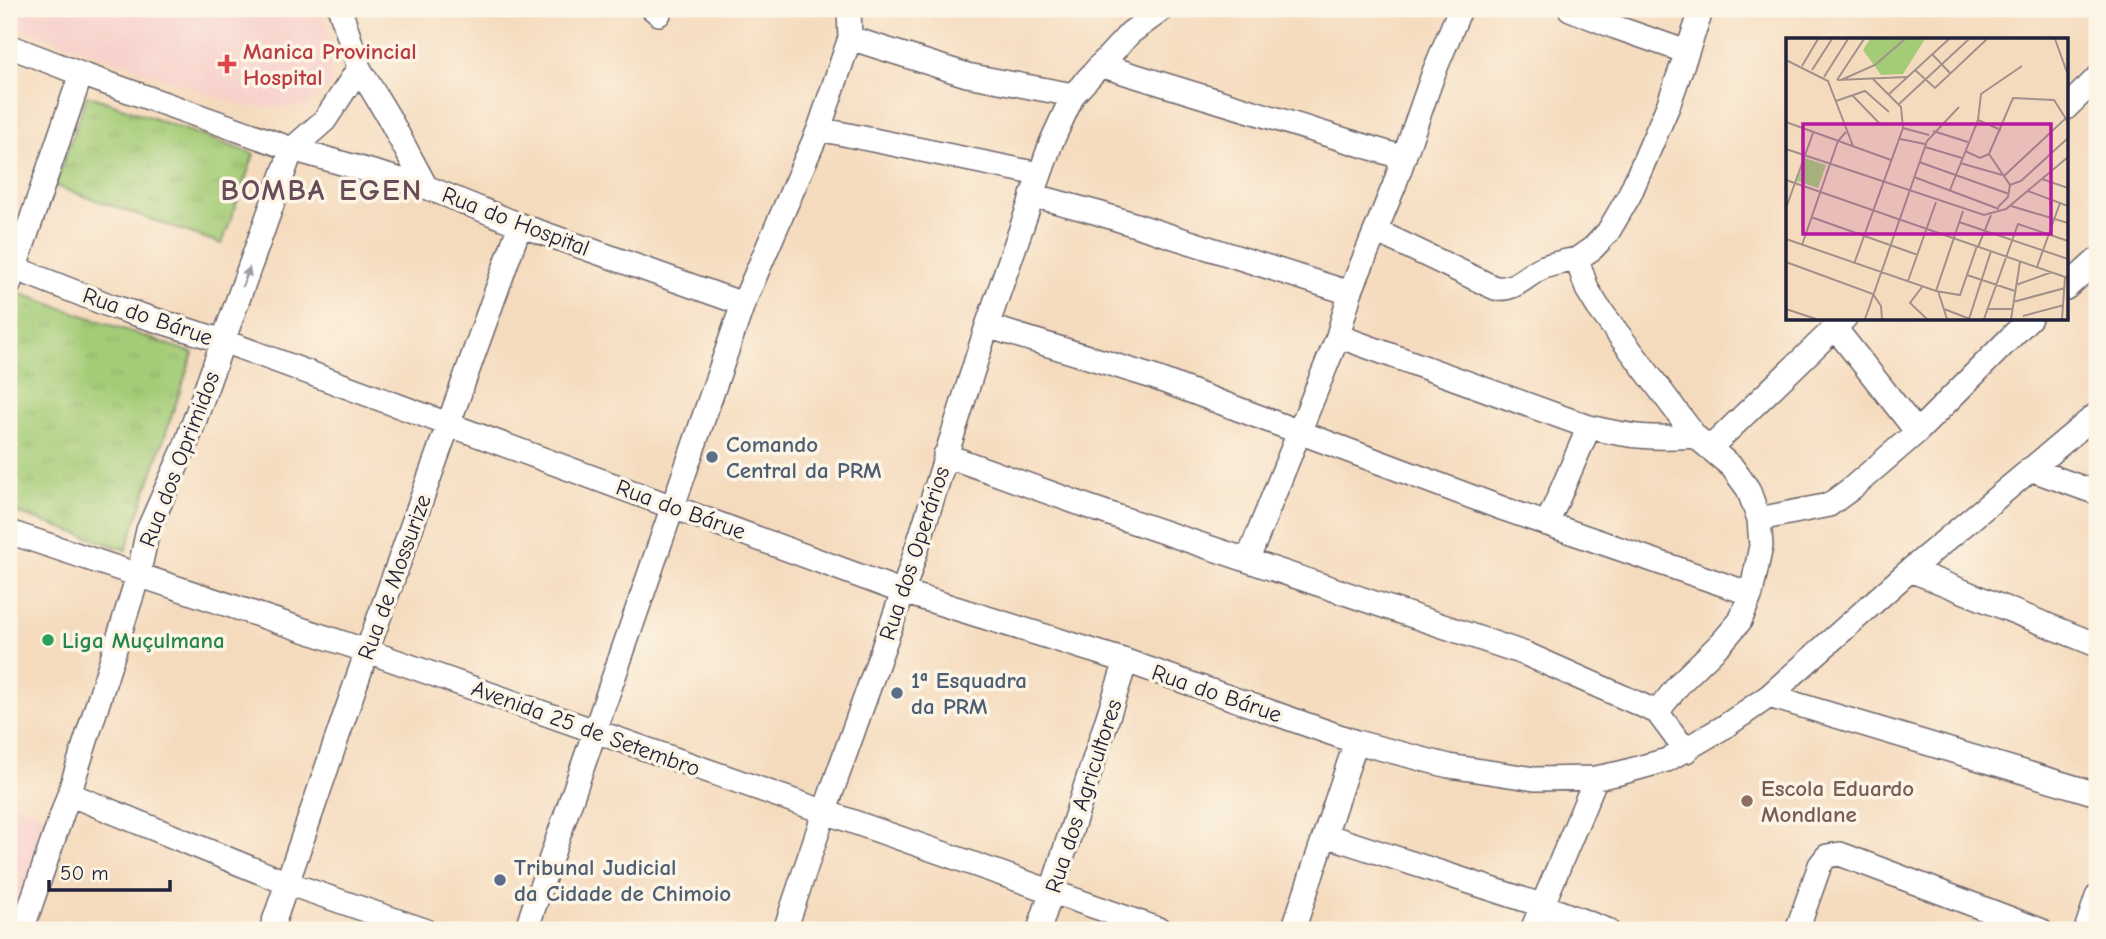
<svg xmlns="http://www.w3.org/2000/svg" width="2106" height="939" viewBox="0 0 2106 939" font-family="'Comic Neue',sans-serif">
<defs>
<pattern id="grass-tufts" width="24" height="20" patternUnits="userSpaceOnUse" patternTransform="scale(1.75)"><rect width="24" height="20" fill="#a4cc77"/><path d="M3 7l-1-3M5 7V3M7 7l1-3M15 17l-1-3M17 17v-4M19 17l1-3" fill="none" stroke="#8daf68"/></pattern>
</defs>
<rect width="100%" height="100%" fill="#fcf5e5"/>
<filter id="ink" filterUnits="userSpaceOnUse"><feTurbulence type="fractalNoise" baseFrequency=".0143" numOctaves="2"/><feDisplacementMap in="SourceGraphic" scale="14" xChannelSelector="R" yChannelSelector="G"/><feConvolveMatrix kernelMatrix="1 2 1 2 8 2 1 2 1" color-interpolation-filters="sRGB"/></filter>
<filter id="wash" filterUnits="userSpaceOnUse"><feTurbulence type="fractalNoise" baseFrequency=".00686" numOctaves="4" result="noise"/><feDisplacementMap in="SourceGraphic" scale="28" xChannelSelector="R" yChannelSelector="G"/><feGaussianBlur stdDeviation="1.57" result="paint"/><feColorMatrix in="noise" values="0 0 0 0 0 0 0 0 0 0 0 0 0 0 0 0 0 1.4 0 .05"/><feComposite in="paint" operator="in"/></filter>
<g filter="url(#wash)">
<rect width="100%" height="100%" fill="#f5dbbe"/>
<path fill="#f7d0ca" d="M9,9H322L331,42V86L305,107H246L9,24Z
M9,800L52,819L21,930H9Z"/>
<path fill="url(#grass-tufts)" stroke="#637759" stroke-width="2" d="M87,95L254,154L222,244L55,186Z
M15,292L193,353L126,550L9,510V310Z"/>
</g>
<g filter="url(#ink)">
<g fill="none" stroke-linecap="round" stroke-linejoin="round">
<defs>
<path id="minor" d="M340,9L359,68L388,116L426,187
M653,9L659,14
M1570,9L1615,27L1687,52
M850,38L967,75L1073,95
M9,46L81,74L292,149L426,187L520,225L743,304
M1100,65L1404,158
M2066,108L2097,78
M819,129L1039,174
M1032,195L1098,213L1350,293
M1376,231L1495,288C1517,291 1526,274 1544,267C1555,263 1566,261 1577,259
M9,266L111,306L223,341L903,592L1126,661L1356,742L1449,766L1535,779L1596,778L1620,773L1667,760L1724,727L1769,696L1910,570L2097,414
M9,285L81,74
M2066,288L2097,260
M987,326L1153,377L1504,509L1751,594
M1835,328L1917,432
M1338,336L1589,427C1631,437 1652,439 1695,436
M1711,447L1845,318
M945,455L1092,508L1526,654L1657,712L1686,751
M2030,469L2097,493
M1759,519L1829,505L1852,488L1917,432L2030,318
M1547,524L1589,427
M9,532L367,651L1161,930
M1248,559L1338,336L1350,293L1394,186L1434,72L1460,9
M1910,570L2097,645
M1769,696L2097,794
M1657,712L1681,682L1723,641L1740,621L1751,594L1761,546L1759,519L1748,489L1732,467L1695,436L1598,307L1587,289L1577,259L1593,248L1608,232L1629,196L1668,106L1702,9
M69,794L287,883L424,930
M1325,835L1541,905L1607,930
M22,930L69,794L138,576L148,530L185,447L292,149L325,120L359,68
M271,930L367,651L520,225
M526,930L743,304L819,129L850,38L849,9
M785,930L824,813L903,592L987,326L1051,143L1073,95L1130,33L1163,9
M1039,930L1126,661
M1293,930L1356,742
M1532,930L1596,778
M1797,930L1820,865L1827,856L1840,854L2040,930
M2086,930L2097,897"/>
</defs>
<use href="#minor" stroke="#6c6369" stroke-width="26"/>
<use href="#minor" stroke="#fff" stroke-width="23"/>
</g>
<defs><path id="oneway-solid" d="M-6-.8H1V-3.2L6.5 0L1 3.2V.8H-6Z" transform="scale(1.75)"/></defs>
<use fill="#9c9ca7" href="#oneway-solid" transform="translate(246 277) rotate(-70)"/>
</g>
<path fill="#e0444e" stroke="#fcf5e5" stroke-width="2.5" d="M223.5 53.5h7v7h7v7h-7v7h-7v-7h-7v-7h7z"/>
<g fill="#5c6f8a" stroke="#fcf5e5" stroke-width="2.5">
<circle cx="712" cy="457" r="7"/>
<circle cx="897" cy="693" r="7"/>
<circle cx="500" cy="880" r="7"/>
</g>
<circle fill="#2e9e5b" stroke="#fcf5e5" stroke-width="2.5" cx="48" cy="640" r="7"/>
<circle fill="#8d6e63" stroke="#fcf5e5" stroke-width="2.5" cx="1747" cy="801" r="7"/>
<g text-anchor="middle" stroke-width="7" stroke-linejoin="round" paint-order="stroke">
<g font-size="23" font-weight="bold" fill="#be3a42" stroke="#fcf5e5" text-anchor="start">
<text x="243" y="59">Manica Provincial<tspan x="243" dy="26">Hospital</tspan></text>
</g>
<g font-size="23" fill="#22223b" stroke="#fcf5e5">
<text transform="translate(516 221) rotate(21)" y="8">Rua do Hospital</text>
<text transform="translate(148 316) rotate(19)" y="8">Rua do Bárue</text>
<text transform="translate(179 459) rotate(-69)" y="8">Rua dos Oprimidos</text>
<text transform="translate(681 509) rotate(20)" y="8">Rua do Bárue</text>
<text transform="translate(914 553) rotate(-72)" y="8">Rua dos Operários</text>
<text transform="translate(394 577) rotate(-70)" y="8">Rua de Mossurize</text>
<text transform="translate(1217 693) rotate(19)" y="8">Rua do Bárue</text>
<text transform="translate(586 728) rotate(20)" y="8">Avenida 25 de Setembro</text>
<text transform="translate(1083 796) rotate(-72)" y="8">Rua dos Agricultores</text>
</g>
<g font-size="23" font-weight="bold" fill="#4e5e75" stroke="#fcf5e5" text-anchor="start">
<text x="726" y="452">Comando<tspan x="726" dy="26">Central da PRM</tspan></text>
<text x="911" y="688">1ª Esquadra<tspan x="911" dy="26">da PRM</tspan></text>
<text x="514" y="875">Tribunal Judicial<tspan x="514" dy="26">da Cidade de Chimoio</tspan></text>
</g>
<g font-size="23" font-weight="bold" fill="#27864d" stroke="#fcf5e5" text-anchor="start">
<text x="62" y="648">Liga Muçulmana</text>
</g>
<g font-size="23" font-weight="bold" fill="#785e54" stroke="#fcf5e5" text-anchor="start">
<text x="1761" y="796">Escola Eduardo<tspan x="1761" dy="26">Mondlane</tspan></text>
</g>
<g font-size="30" font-weight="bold" letter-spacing="2" fill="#684c5a" stroke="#fcf5e5">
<text x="322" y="200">BOMBA EGEN</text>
</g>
</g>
<g transform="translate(1786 38)">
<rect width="282" height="282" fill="#f5dbbe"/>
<path d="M19,120L40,127L32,150L11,143Z" fill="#a4cc77"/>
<path d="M84,1H139L117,36L95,37L77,12Z" fill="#a4cc77"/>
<path fill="none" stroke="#a1918a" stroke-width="2" d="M269,1L282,37M146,16L164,35M0,22L42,43L67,108M16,28L32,1M26,32L46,1M129,32L149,50L201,1M38,39L62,1M51,42L121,39M51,42L78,1M55,42L89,27L119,1M103,56L163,1M67,58L95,87M50,63L79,53L103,74M113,66L183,1M192,82L215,92M0,84L105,122M117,90L143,97M147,93L182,104M114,101L139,106M139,109L176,120M0,111L198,177L220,171L282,119M179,113L194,120L203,116M133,124L223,156M174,125L216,137M218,138L280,80M128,139L213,171M256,141L282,150M0,142L282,240M224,147L235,143L282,100M164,152L192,82L195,56L236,28M242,153L282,168M225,168L282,185M212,169L222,159L224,147L203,116L227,60L268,62L282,84M0,170L27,95M25,179L132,217M173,184L282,221M0,201L150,253L177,173M16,207L52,103L60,94M192,209L205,177M0,224L87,256L95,268L96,281M68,226L117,90L115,69L87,41M251,229L274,165M181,237L229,253M122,243L150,164M230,247L266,234M136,249L124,265L141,281M150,253L174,257L191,208M152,253L161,281M227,264L279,250M0,271L30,281M158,271L184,281M202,271H226M237,278L278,267M79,281L141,103L173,69M183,281L205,213M198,281L232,186L282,203M225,281L234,224M276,281L279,239"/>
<path fill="#b5179e" fill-opacity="0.15" stroke="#b5179e" stroke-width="3.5" d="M17,86H265V196H17Z"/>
<rect width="282" height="282" fill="none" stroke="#22223b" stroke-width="3.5"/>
</g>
<rect width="2106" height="939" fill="none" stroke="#fcf5e5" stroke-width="35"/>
<path d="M49 880v10h121v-10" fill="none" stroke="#22223b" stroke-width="3.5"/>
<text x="60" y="880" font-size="21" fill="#22223b" stroke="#fcf5e5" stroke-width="5" paint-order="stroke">50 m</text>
</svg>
